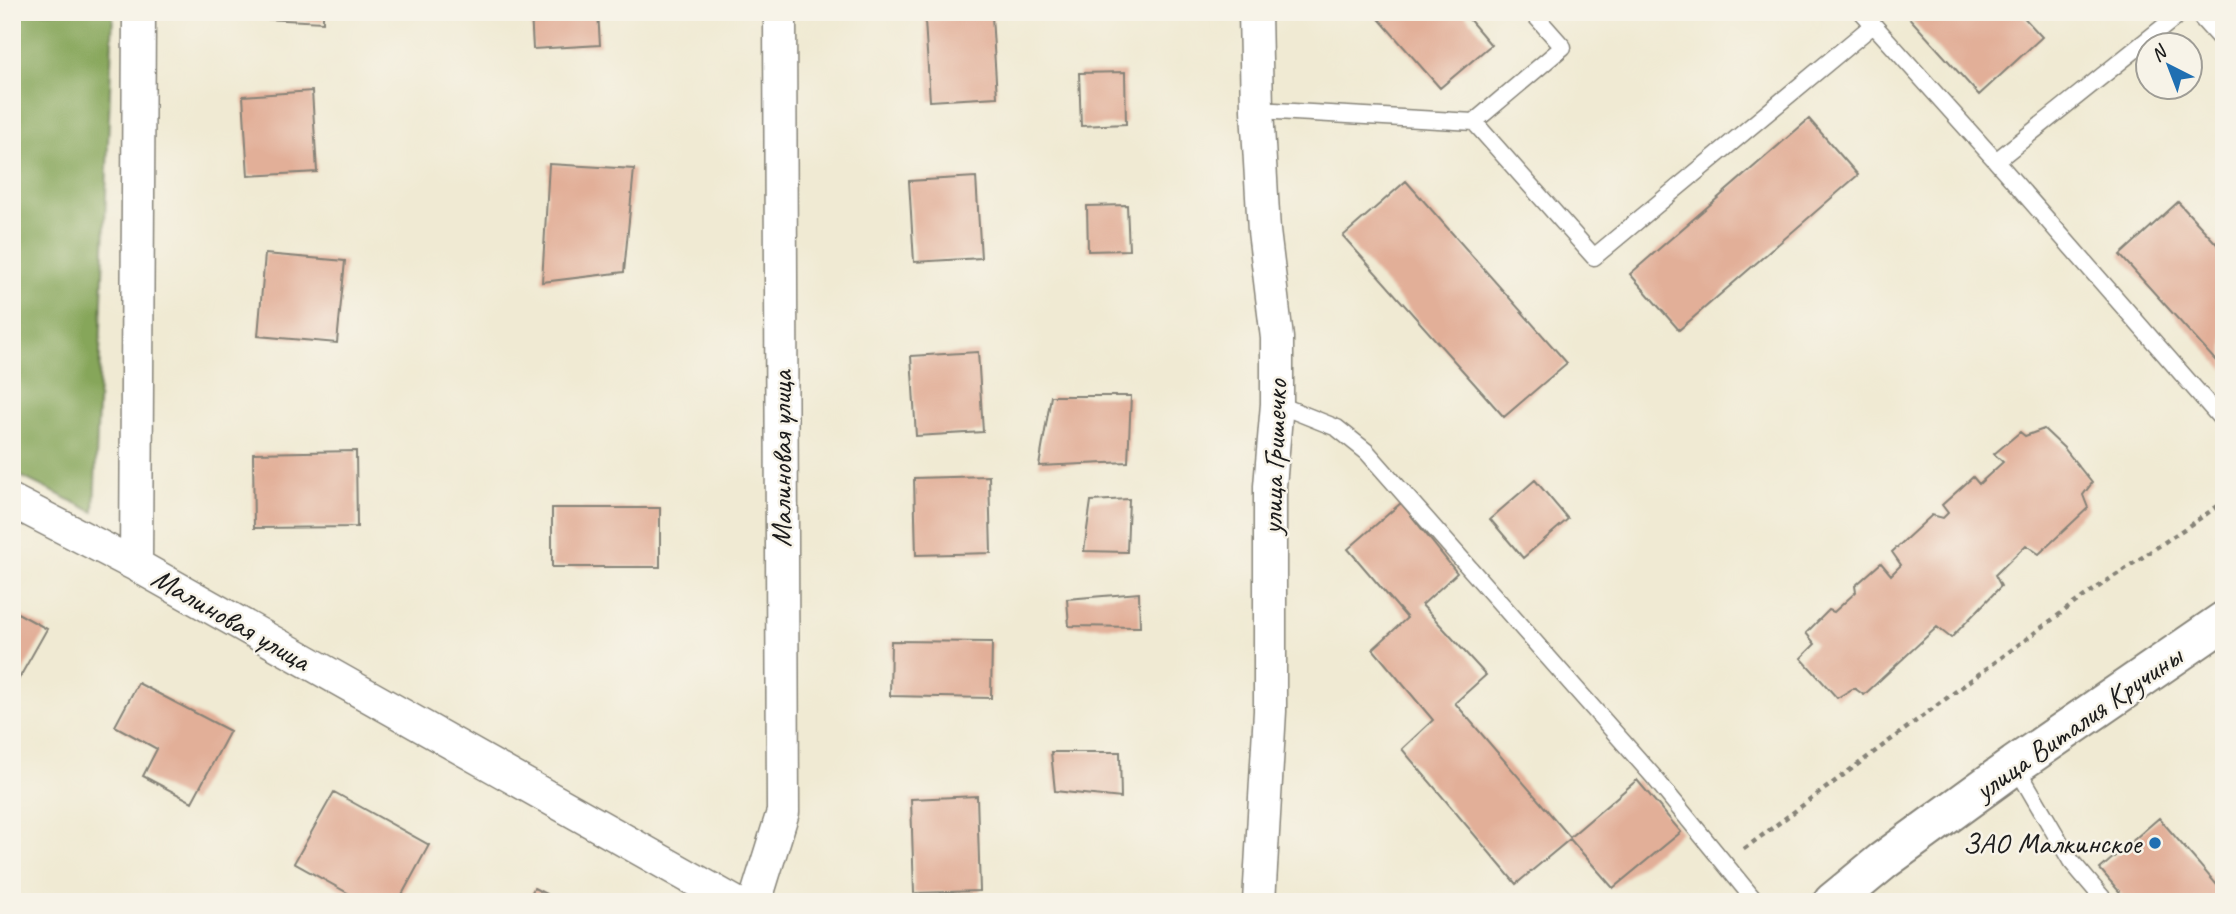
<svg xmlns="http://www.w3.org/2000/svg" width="2236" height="914" viewBox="0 0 2236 914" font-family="Caveat,sans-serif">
<rect width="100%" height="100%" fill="#f7f3e8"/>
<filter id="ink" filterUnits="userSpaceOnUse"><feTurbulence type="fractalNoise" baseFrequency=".0143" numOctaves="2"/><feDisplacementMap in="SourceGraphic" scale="14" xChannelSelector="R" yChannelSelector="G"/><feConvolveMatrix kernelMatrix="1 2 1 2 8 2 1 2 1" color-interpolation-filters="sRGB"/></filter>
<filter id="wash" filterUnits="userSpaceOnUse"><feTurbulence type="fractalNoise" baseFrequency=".00686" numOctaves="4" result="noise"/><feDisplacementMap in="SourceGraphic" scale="28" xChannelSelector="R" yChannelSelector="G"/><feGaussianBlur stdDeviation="1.57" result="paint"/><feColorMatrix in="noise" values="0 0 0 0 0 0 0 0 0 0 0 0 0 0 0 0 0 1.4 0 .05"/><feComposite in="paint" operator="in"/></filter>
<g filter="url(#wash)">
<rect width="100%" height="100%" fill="#f0ead3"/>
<path fill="#86a65a" stroke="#51613b" stroke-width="2" d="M12,12H113L94,512L12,472Z"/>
<g id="blocks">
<path fill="#e2af98" d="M244,12H323V22L244,18Z
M531,12H598L600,45L533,49Z
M1388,12H1463L1491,45L1440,88L1379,19Z
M1904,12H2019L2042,37L1979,95Z
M992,16L997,97L930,101L925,20Z
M1125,72L1126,124L1081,126L1079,73Z
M312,91L317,172L248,176L243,96Z
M1809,119L1858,175L1679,330L1630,274Z
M549,164L634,169L624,272L542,282Z
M976,177L981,258L914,262L909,181Z
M1406,181L1567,363L1504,417L1343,236Z
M2178,202L2224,252V370L2120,255Z
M1127,205L1129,250L1088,251L1087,206Z
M265,254L345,261L337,343L258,336Z
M978,352L983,432L916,436L911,356Z
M1051,396H1131L1128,462L1039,466Z
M2044,429L2064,448L2092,483L2083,495L2088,508L2039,554L2026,545L1995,575L2001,586L1951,638L1937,627L1864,695L1854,688L1837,698L1801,658L1815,644L1806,633L1829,610L1834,612L1856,592L1855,586L1881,563L1891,575L1901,565L1892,552L1932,515L1943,518L1948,513L1942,505L1973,477L1979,484L2003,462L1994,454L2020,432L2025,436Z
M356,451L357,527L254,528L253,453Z
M989,476L991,553L916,555L914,478Z
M1535,480L1568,519L1523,558L1490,519Z
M1129,499L1127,552L1084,551L1091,501Z
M1401,503L1457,573L1422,605L1486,675L1455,703L1570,837L1637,780L1681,832L1613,888L1570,839L1516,884L1402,749L1433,720L1373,649L1407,618L1348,549Z
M552,508H660V567H552Z
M1139,593L1140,627L1069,626L1067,599Z
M12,610L47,629L12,691Z
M891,641L992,642L991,698L890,696Z
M138,683L230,731L192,802L143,776L157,749L115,726Z
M1051,752H1120L1121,798L1055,791Z
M334,792L429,845L398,902H364L294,863Z
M977,796L980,891L914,893L911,799Z
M2159,818L2224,893V902H2128L2100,869Z
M534,888L562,902H527Z"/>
</g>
</g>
<g filter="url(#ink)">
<use href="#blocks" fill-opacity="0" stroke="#868378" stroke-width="2"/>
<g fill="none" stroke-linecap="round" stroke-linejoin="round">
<defs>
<path id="service" d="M1862,12L1996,161L2182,12
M1257,110L1474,122L1563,47L1532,12
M1474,122L1594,257L1873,25
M1996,161L2224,422
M1277,404L1337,428L1367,452L1653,776L1756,902
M2015,765L2071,861L2106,902"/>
<path id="minor" d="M139,12L136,565L734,902
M1255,12L1257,110L1264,231L1277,338V404L1270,486V711L1259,902
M2207,12L2224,31
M12,501L136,565
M755,902L783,812L780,12"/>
<path id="tertiary" d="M1833,902L1883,861L2015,765L2224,621"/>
</defs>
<use href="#service" stroke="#868378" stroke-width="19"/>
<use href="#minor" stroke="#868378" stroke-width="35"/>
<use href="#tertiary" stroke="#868378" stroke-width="42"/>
<path stroke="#868378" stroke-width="4.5" stroke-dasharray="5 5" stroke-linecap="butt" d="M1744,849L2076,602L2224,502"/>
<use href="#service" stroke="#fff" stroke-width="16"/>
<use href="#minor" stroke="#fff" stroke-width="32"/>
<use href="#tertiary" stroke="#fff" stroke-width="38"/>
</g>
</g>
<circle fill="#1f6fb2" stroke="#f7f3e8" stroke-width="2.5" cx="2155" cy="843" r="7"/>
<g text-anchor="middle" stroke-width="5" stroke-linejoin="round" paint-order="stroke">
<g font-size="30" fill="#1c1c1c" stroke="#f7f3e8">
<text transform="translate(1274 457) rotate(-88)" y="10">улица Гришечко</text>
<text transform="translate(781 459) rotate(-90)" y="10">Малиновая улица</text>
<text transform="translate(231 619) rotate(30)" y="10">Малиновая улица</text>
<text transform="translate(2078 723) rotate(-35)" y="10">улица Виталия Кручины</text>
</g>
<g font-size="30" fill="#1c1c1c" stroke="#f7f3e8" text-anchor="end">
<text x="2141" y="853">ЗАО Малкинское</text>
</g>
</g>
<rect width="2236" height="914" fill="none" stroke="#f7f3e8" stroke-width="42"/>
<g transform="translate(2169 66) rotate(318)"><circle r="33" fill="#f7f3e8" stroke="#9f9d96" stroke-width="2"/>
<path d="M0-5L12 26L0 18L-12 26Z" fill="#1f6fb2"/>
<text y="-10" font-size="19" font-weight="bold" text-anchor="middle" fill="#1c1c1c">N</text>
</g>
</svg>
